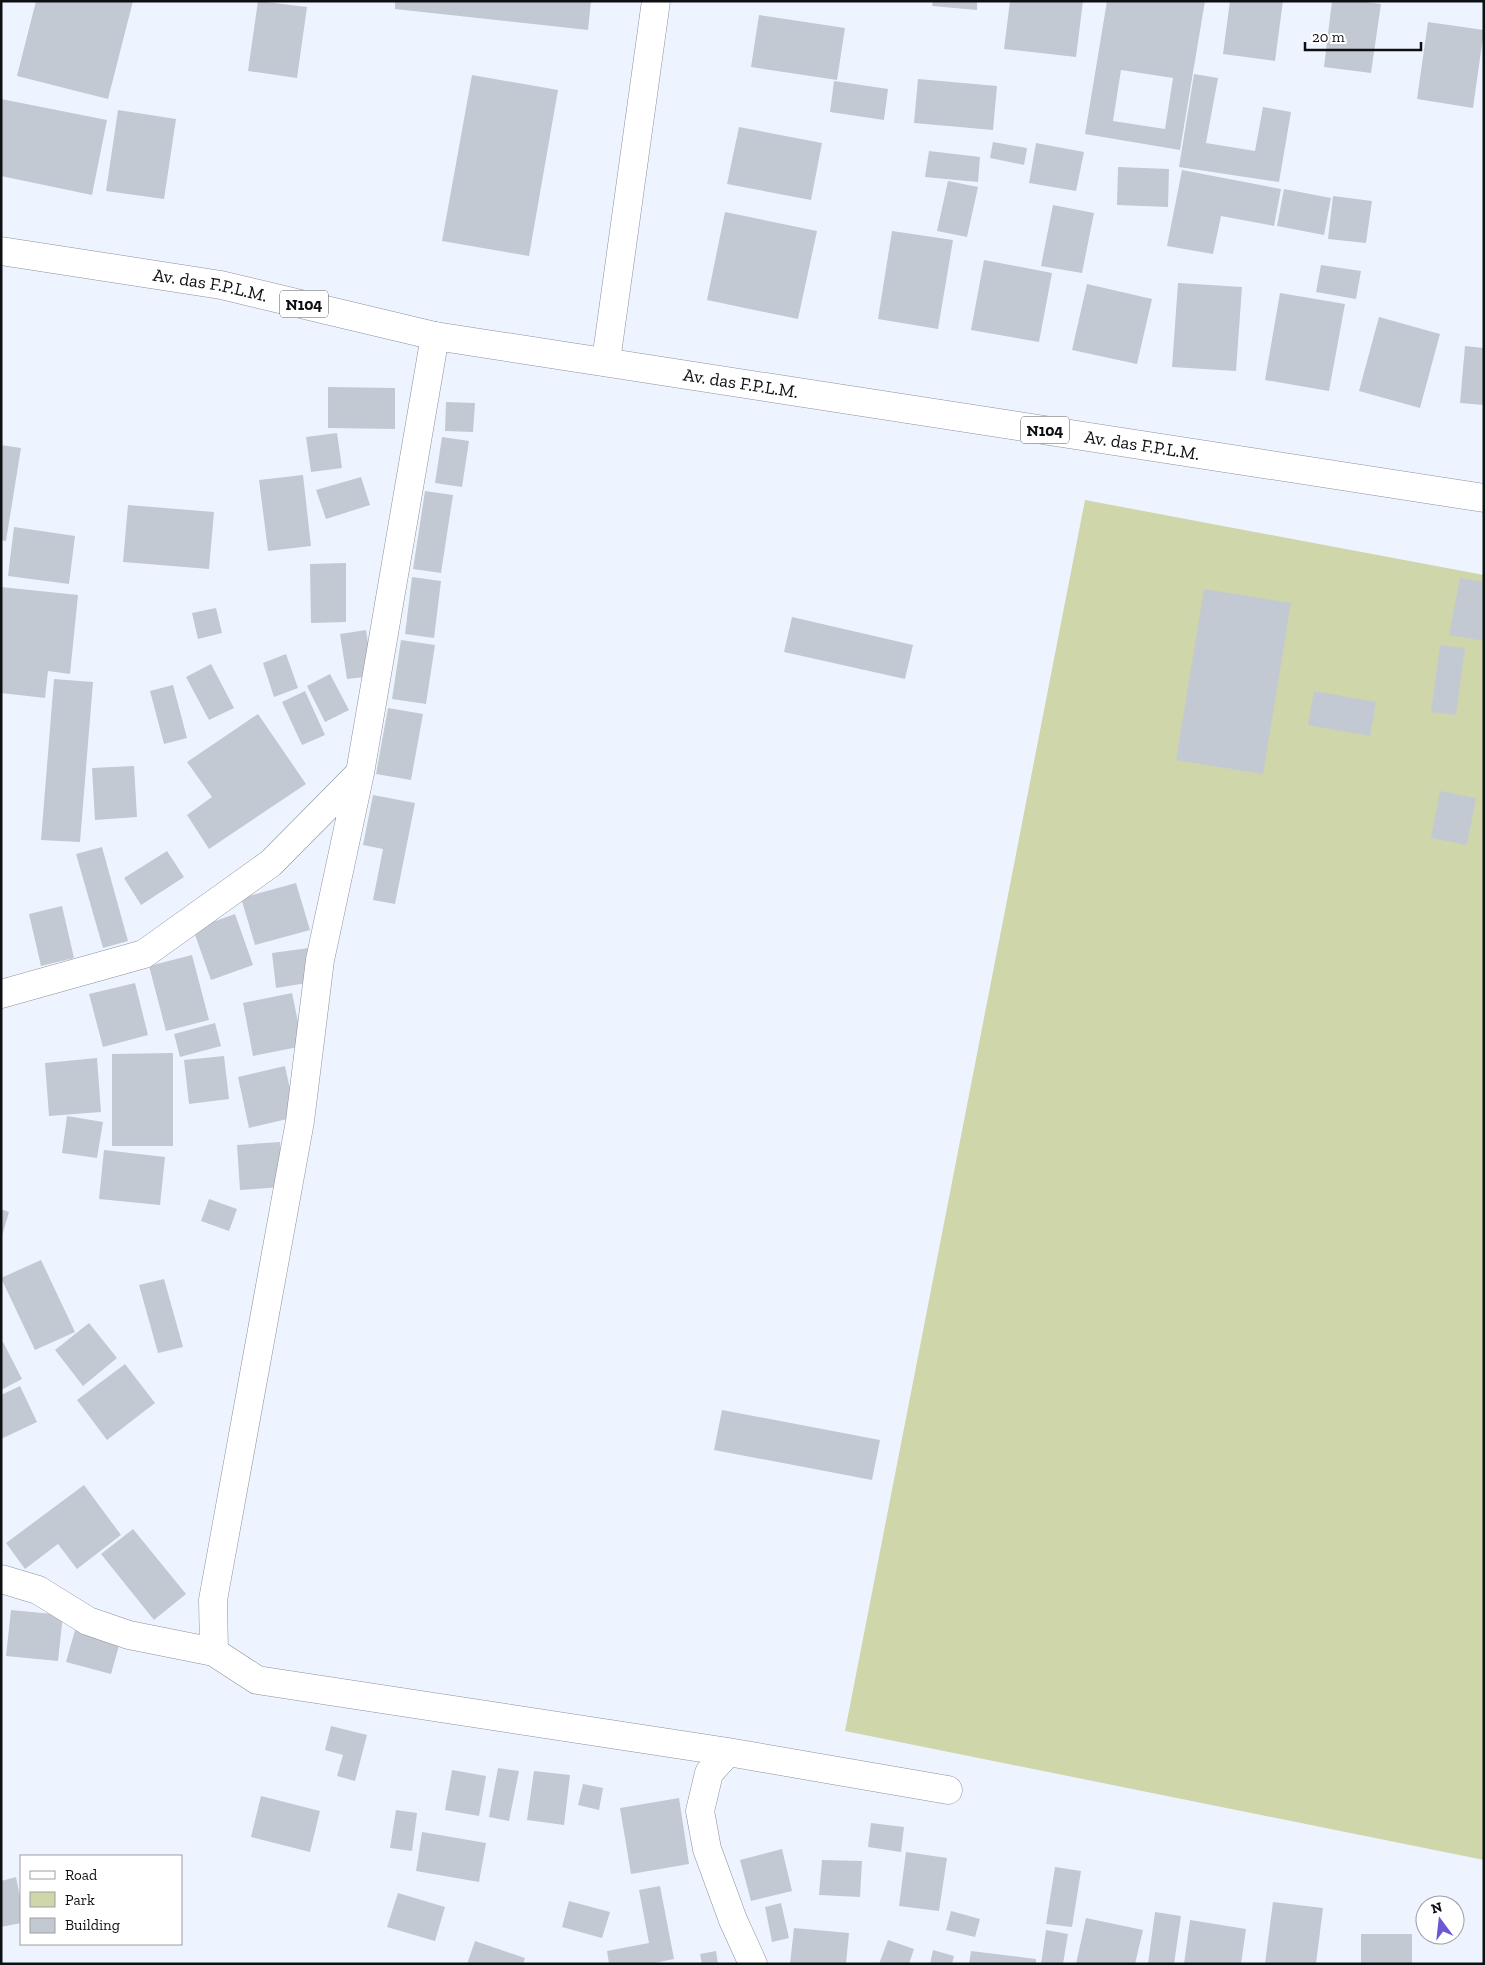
<svg xmlns="http://www.w3.org/2000/svg" width="1485" height="1965" viewBox="0 0 1485 1965" font-family="'Zilla Slab',serif">
<rect width="100%" height="100%" fill="#eef4ff"/>
<path fill="#cfd6aa" d="M1085,500L1484,575V1860L845,1731Z"/>
<path fill="#c3c9d3" fill-rule="evenodd" d="M36,1H133L108,99L17,76Z
M258,1L307,7L297,78L248,71Z
M395,1H591L588,30L395,9Z
M933,1H977V10L932,6Z
M1010,1H1083L1076,57L1004,49Z
M1107,1H1205L1180,150L1085,134ZM1121,70L1173,78L1165,129L1113,121Z
M1230,1H1283L1275,61L1223,54Z
M1332,1H1359L1381,4L1371,73L1324,67Z
M759,15L845,28L837,80L751,67Z
M1428,22L1484,30L1473,108L1417,99Z
M1194,74L1218,78L1206,143L1255,151L1263,107L1291,112L1279,182L1179,167Z
M472,75L558,90L529,256L442,241Z
M918,79L997,86L993,130L914,123Z
M834,81L888,89L884,120L830,112Z
M1,99L107,120L92,195L1,176Z
M118,110L176,119L164,199L106,191Z
M739,127L822,143L811,200L727,184Z
M993,142L1027,148L1024,165L990,158Z
M1036,143L1084,152L1076,191L1029,183Z
M929,151L980,157L978,182L925,177Z
M1118,167L1169,169L1168,207L1117,205Z
M1182,170L1281,189L1274,226L1221,216L1213,254L1167,246Z
M948,181L978,187L967,237L937,231Z
M1284,189L1331,198L1324,235L1277,226Z
M1333,196L1372,201L1366,243L1328,239Z
M1053,205L1094,213L1082,273L1041,266Z
M725,212L817,231L798,319L707,300Z
M892,231L953,240L938,329L878,319Z
M984,260L1052,273L1039,342L971,330Z
M1321,265L1361,271L1356,299L1316,292Z
M1178,283L1242,287L1236,371L1172,367Z
M1087,284L1152,299L1137,364L1072,350Z
M1280,293L1345,304L1329,391L1265,380Z
M1379,317L1440,334L1420,408L1359,391Z
M1465,346L1484,348V405L1460,403Z
M328,387L395,388V429L328,428Z
M446,402L475,403L473,432L445,431Z
M337,433L342,468L311,472L306,437Z
M442,437L469,441L462,487L435,483Z
M1,445L21,448L6,541L1,540Z
M303,475L311,546L268,551L259,480Z
M361,477L370,505L326,519L316,490Z
M425,491L453,495L441,573L413,569Z
M128,505L214,512L209,569L123,562Z
M14,527L75,536L69,584L8,576Z
M346,563V622L311,623L310,564Z
M412,577L441,581L434,638L405,634Z
M1460,578L1484,582V641L1449,635Z
M1,587L78,595L70,674L48,671L45,698L1,693Z
M1204,589L1291,603L1263,774L1176,760Z
M216,608L222,633L198,639L192,613Z
M792,617L913,645L905,679L784,652Z
M366,630L373,676L347,679L340,634Z
M401,640L435,645L426,704L392,699Z
M1440,645L1465,648L1456,715L1431,712Z
M286,654L298,688L274,697L263,663Z
M211,664L234,708L209,720L186,677Z
M330,674L349,710L325,722L307,686Z
M54,679L93,682L80,842L41,840Z
M173,685L187,738L164,744L150,691Z
M305,691L325,735L302,745L282,702Z
M1314,691L1376,702L1370,736L1308,725Z
M388,708L423,714L411,780L376,774Z
M258,714L306,784L209,849L187,815L212,797L187,762Z
M134,766L137,817L95,820L92,768Z
M1440,791L1476,798L1467,845L1431,838Z
M373,795L415,803L395,904L373,900L383,849L363,845Z
M102,847L128,941L103,948L76,854Z
M167,851L184,877L141,905L124,878Z
M296,883L310,930L255,945L241,898Z
M62,906L74,958L41,966L29,914Z
M235,914L253,965L211,980L193,929Z
M309,948L313,982L276,988L272,953Z
M192,955L209,1020L166,1031L149,966Z
M135,983L148,1035L103,1047L89,994Z
M292,993L303,1046L253,1056L243,1003Z
M215,1023L221,1046L180,1057L174,1034Z
M173,1053V1146H112V1054Z
M224,1056L229,1099L189,1104L184,1060Z
M97,1058L101,1112L49,1116L45,1063Z
M285,1066L296,1117L249,1128L238,1077Z
M67,1116L103,1122L97,1158L62,1153Z
M280,1142L283,1187L240,1190L237,1145Z
M104,1150L165,1157L160,1205L99,1199Z
M209,1199L237,1209L229,1231L201,1221Z
M1,1209L9,1212L2,1236H1Z
M41,1260L75,1332L35,1350L1,1278Z
M164,1279L183,1347L158,1353L139,1285Z
M89,1323L117,1358L83,1386L55,1350Z
M3,1342L22,1379L1,1390V1343Z
M125,1364L155,1403L107,1440L77,1400Z
M20,1386L37,1422L1,1439V1395Z
M722,1410L880,1440L872,1480L714,1450Z
M84,1485L121,1535L77,1569L58,1544L25,1569L6,1543Z
M133,1529L186,1594L154,1620L101,1554Z
M11,1610L63,1615L58,1661L6,1656Z
M77,1623L122,1635L111,1674L66,1662Z
M331,1726L367,1735L355,1781L337,1776L343,1755L325,1750Z
M498,1768L519,1771L509,1821L489,1817Z
M452,1770L486,1776L479,1816L445,1810Z
M534,1771L570,1775L564,1825L527,1820Z
M583,1784L603,1788L599,1810L578,1805Z
M261,1796L320,1811L310,1852L251,1837Z
M679,1798L689,1864L631,1874L620,1808Z
M396,1810L417,1813L412,1851L390,1848Z
M871,1823L904,1827L901,1852L868,1847Z
M422,1832L486,1843L479,1882L416,1871Z
M782,1849L792,1891L751,1901L740,1860Z
M906,1852L947,1858L939,1911L899,1906Z
M822,1860L862,1861L860,1897L819,1895Z
M1055,1867L1081,1871L1072,1927L1046,1924Z
M16,1877L21,1902V1923L1,1927V1881Z
M660,1886L674,1959L650,1964H609L607,1951L649,1943L639,1890Z
M398,1893L445,1907L435,1941L387,1927Z
M569,1901L610,1912L602,1938L562,1927Z
M1273,1902L1323,1908L1316,1964H1265Z
M781,1903L789,1938L772,1942L765,1907Z
M951,1911L980,1919L975,1937L946,1930Z
M1155,1912L1181,1916L1174,1964H1148Z
M1086,1918L1143,1930L1135,1964H1076Z
M1190,1920L1246,1929L1241,1964H1184Z
M794,1928L849,1933L846,1964H790Z
M1046,1930L1068,1934L1063,1964H1041Z
M1361,1934H1412V1964H1361Z
M888,1940L914,1949L909,1964H879Z
M475,1941L525,1958L523,1964H467Z
M933,1950L954,1956L952,1964H930Z
M716,1951L718,1964H702L700,1954Z
M971,1951L1036,1959V1964H969Z"/>
<g fill="none" stroke-linecap="round" stroke-linejoin="round">
<defs>
<path id="minor" d="M606,361L656,1
M1,994L144,954L271,863L360,773
M1,1579L38,1590L88,1621L129,1635L214,1652L257,1680L728,1752L948,1790
M214,1652L213,1600L300,1121L320,960L360,773L435,336
M728,1752L709,1773L700,1811L707,1849L733,1920L753,1964"/>
<g id="major">
<path id="s1" d="M1,251L221,285L435,336L1484,498"/>
</g>
</defs>
<use href="#minor" stroke="#8b919b" stroke-width="29"/>
<use href="#major" stroke="#8b919b" stroke-width="29"/>
<use href="#minor" stroke="#fff" stroke-width="28"/>
<use href="#major" stroke="#fff" stroke-width="28"/>
</g>
<g text-anchor="middle" stroke-width="5" stroke-linejoin="round" paint-order="stroke">
<g fill="#fff" stroke="#56575a" stroke-width="1">
<rect x="280" y="290.5" width="48" height="27" rx="4"/>
<rect x="1021" y="416.5" width="48" height="27" rx="4"/>
</g>
<g font-size="16" font-weight="bold" fill="#0d0f13">
<text x="304" y="310">N104</text>
<text x="1045" y="436">N104</text>
</g>
<g font-size="18" fill="#0d0f13" stroke="#fff">
<text dy="6" stroke="none"><textPath href="#s1" startOffset="212">Av. das F.P.L.M.</textPath></text>
<text dy="6" stroke="none"><textPath href="#s1" startOffset="752">Av. das F.P.L.M.</textPath></text>
<text dy="6" stroke="none"><textPath href="#s1" startOffset="1158">Av. das F.P.L.M.</textPath></text>
</g>
</g>
<rect width="1485" height="1965" fill="none" stroke="#0d0f13" stroke-width="5"/>
<rect x="20" y="1855" width="162" height="90" fill="#ffffff" stroke="#9e9fa1"/>
<rect x="30" y="1871" width="25" height="8" fill="#ffffff" stroke="#9e9fa1"/>
<text x="65" y="1880" font-size="15" fill="#0d0f13">Road</text>
<rect x="30" y="1892" width="25" height="15" fill="#cfd6aa" stroke="#9e9fa1"/>
<text x="65" y="1905" font-size="15" fill="#0d0f13">Park</text>
<rect x="30" y="1918" width="25" height="15" fill="#c3c9d3" stroke="#9e9fa1"/>
<text x="65" y="1930" font-size="15" fill="#0d0f13">Building</text>
<g transform="translate(1440 1920) rotate(345)"><circle r="24" fill="#ffffff" stroke="#9e9fa1"/>
<path d="M0-4L9 19L0 12L-9 19Z" fill="#6c59d2"/>
<text y="-8" font-size="14" font-weight="bold" text-anchor="middle" fill="#0d0f13">N</text>
</g>
<path d="M1305 42v8h116v-8" fill="none" stroke="#0d0f13" stroke-width="2.5"/>
<text x="1312" y="42" font-size="15" fill="#0d0f13" stroke="#ffffff" stroke-width="4" paint-order="stroke">20 m</text>
</svg>
